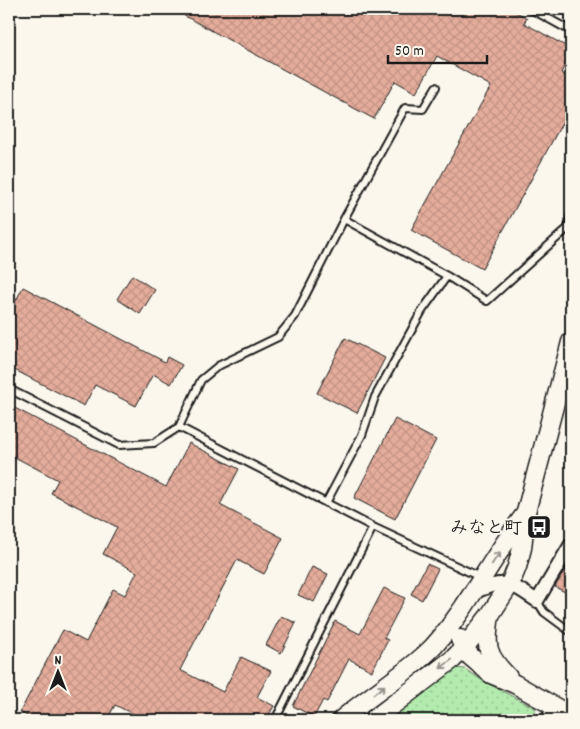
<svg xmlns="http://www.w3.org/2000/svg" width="580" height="729" viewBox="0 0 580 729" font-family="Dekko,'Klee One',sans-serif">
<defs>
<pattern id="grass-dots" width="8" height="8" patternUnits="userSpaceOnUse" patternTransform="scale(1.25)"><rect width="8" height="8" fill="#b3ebae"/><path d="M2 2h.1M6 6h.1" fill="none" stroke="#99c995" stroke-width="1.8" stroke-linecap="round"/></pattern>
<pattern id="building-cross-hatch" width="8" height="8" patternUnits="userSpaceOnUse" patternTransform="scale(1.25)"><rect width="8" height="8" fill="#e4ac9b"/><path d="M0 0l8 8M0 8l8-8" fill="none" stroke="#c39385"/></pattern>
</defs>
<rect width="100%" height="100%" fill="#fbf7ec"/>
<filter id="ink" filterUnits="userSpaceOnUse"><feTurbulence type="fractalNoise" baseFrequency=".02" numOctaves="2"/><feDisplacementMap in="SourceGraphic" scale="10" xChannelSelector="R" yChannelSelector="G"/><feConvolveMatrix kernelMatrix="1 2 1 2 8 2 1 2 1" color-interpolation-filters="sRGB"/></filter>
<g filter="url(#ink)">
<path fill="url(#grass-dots)" stroke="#688465" d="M456,668L465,669L483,681L535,708L536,720H388Z"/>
<path fill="url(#building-cross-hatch)" stroke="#1c1c1c" d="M172,9H511L527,18L524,23L571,49V53L561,73L571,79V107L482,269L411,230L491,86L437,56L416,93L395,81L374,119Z
M132,275L155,290L140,314L117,299Z
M23,287L165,362L167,357L182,365L171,384L153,374L136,406L95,385L84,406L9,367V314Z
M345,338L385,358L357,413L317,393Z
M9,405L166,487L189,443L239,469L220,505L283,538L264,574L237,560L180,670L223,692L241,657L271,671L257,697L274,706L266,720H145L115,705L107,720H35L20,712L63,630L86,642L113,589L125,595L137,572L103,554L117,527L51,493L58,480L9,454Z
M395,419L436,440L395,519L354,498Z
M571,559V595L555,587Z
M427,564L438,569L422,600L411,594Z
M312,567L328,574L314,602L298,595Z
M384,588L405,598L384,638L388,640L372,671L349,659L327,702L323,700L314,717L293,706L335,621L360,634Z
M281,616L296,623L281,653L266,645Z"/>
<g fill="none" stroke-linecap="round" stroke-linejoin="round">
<defs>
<path id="lane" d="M531,9L571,31
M344,219L447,276L487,301L568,228L571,214
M9,389L119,445L154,443L179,427L201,380L218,366L278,337L295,316L344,219L405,108L423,109L436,87
M179,427L373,527L482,578
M326,503L362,435L375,397L422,311L447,276
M537,601L544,612L571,632
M275,720L373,527"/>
<path id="street" d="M473,593C505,578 509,582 537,601L571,544
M547,720L555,707"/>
<path id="secondary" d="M490,615C485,646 486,655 508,677
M460,639L464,648L471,657L491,674L515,684L571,716
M341,720C369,696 403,676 430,650C443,637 453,622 463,608C484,576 503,543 526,513
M373,720L453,659L464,648L490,615L510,584L517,567L522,548L526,512L571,342"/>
</defs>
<use href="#lane" stroke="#1c1c1c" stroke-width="10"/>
<use href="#street" stroke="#1c1c1c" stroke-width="16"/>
<use href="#secondary" stroke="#1c1c1c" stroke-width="21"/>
<use href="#lane" stroke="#fbf7ec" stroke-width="6"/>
<use href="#street" stroke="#fbf7ec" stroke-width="12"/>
<use href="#secondary" stroke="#fbf7ec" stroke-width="18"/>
</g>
<defs><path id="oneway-shaft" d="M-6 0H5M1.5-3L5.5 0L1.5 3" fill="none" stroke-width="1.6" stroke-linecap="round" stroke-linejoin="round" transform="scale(1.25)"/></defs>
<g stroke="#97948e">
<use href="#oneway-shaft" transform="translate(496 558) rotate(-57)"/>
<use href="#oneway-shaft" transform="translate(446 664) rotate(143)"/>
<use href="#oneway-shaft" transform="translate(379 690) rotate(-37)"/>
</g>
</g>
<defs>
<symbol id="bus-square" viewBox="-11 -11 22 22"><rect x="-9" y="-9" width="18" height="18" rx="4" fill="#1c1c1c" stroke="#fbf7ec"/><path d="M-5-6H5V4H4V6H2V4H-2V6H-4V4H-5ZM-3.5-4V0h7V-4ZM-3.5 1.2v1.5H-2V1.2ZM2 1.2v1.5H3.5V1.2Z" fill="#fff"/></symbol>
</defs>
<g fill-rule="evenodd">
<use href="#bus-square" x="525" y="513" width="28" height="28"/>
</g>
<g text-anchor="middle" stroke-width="4" stroke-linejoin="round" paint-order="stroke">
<g font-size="18" font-weight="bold" fill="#1c1c1c" stroke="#fbf7ec" text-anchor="end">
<text x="522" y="533">みなと町</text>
</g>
</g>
<rect width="580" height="729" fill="none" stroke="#fbf7ec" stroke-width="30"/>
<rect x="15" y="15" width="550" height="699" fill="none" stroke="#1c1c1c" stroke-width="2" filter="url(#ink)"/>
<g transform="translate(58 672)" stroke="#fbf7ec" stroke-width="4" paint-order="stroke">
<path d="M0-4L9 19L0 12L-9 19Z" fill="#1c1c1c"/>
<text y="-8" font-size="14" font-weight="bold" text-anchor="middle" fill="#1c1c1c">N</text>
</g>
<path d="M388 55v8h99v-8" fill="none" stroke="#1c1c1c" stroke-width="2.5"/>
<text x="395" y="55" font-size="15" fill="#1c1c1c" stroke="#fbf7ec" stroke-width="4" paint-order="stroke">50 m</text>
</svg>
